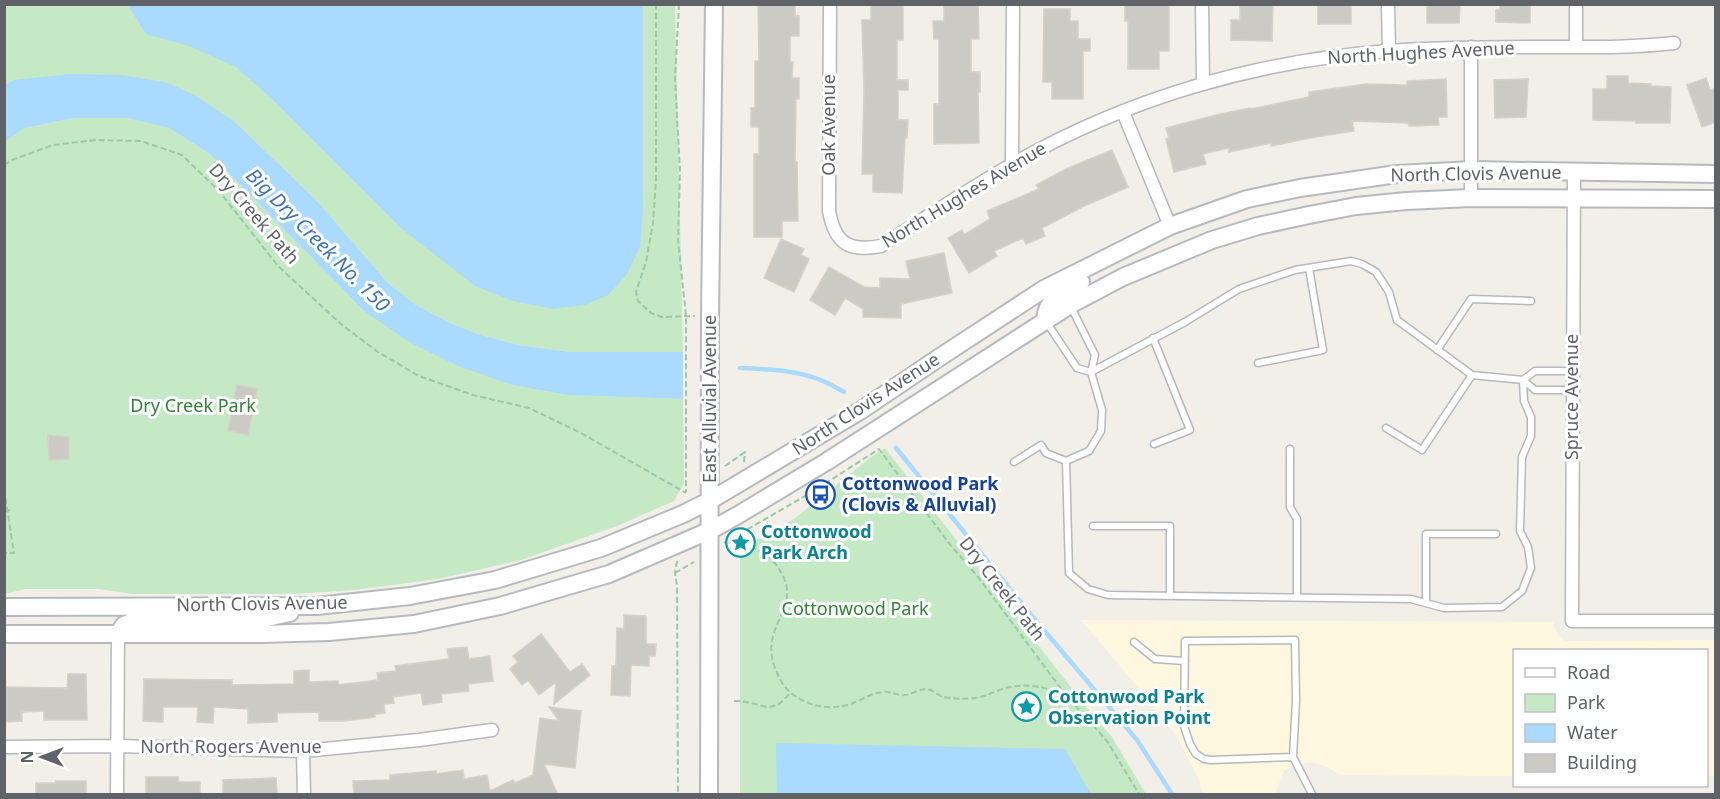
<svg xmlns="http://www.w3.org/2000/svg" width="1720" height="799" viewBox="0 0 1720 799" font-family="'Noto Sans',sans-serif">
<rect width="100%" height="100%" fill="#f1efe8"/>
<path fill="#fef7e0" d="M1081,620L1553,622L1555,629L1559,636L1565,641L1715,640V776H1707L1706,650H1514V776L1345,775L1337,773L1328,767L1310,762L1300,764L1285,770L1281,777L1276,794H1204L1194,769L1176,736L1147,698Z"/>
<path fill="#c5e8c5" d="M5,5H675L683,352H571L518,345L481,335L452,324L416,305L388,283L317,201L235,122L14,80L5,85Z
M74,118H127L169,128L210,154L364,311L512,385L567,395L683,399L684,483L674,501L617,526L521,560L438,579L354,590L294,594H133L99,589H25L5,594L4,141L25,128Z
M885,448L1087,708L1112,737L1146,794H740V549L794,519L871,457Z"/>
<path fill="#aadaff" d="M128,5H643V209L640,247L627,274L608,295L585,305L553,309L513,301L475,286L402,229L271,98L236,67L189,46L146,34Z
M70,74L123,75L168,83L196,96L235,122L317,201L388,283L416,305L452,324L481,335L518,345L571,352H683V399L567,395L512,385L458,366L411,343L364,311L210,154L169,128L127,118H74L25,128L5,141V85L14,80Z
M776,743L1065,749L1091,794H777Z"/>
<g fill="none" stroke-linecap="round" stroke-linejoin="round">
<path stroke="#aadaff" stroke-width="4.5" d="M740,368C767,369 797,370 823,381C830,384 837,388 844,392
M896,448L1032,616L1137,740L1172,794"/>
</g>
<path fill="#cccac5" stroke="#d6d1c6" stroke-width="1.5" d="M758,4H795V16H799V36H790V62H793L792,78H799V99H796L795,162H797L798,221H782V237H754V154H759V127H751V108H755V61H759Z
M871,4H903V40H897V80H908V90H898V120H908L907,138H905L902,193L873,192V174H862L864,91L862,20H871Z
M944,4H978L979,39H971V72H980V92H978L979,143L934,144V104H939V39H934L933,21H944Z
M1125,4H1169V51H1159V69H1128V21H1125Z
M1240,4H1273L1272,41L1231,40V20H1240Z
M1318,4H1351V24H1318Z
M1427,4H1460L1459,23H1427Z
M1500,4H1530V23L1496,22V10H1500Z
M1044,9H1070V21H1078V39H1090V51H1083V99H1052V82H1043Z
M1607,76H1628V83L1651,84V86L1671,87L1670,123H1636V121L1593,120V89H1607Z
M1706,78L1710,90L1716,88V122L1702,127L1687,85Z
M1446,79L1447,117H1438L1439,125L1409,126L1408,123L1352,121L1354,131L1310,138L1271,146V143L1229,152V148L1203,154L1206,164L1174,172L1166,139L1169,138L1166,128L1216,115L1250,108L1251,109L1309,97V92L1367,84L1407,85V81Z
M1528,79L1526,117L1495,118L1494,80Z
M1112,150L1128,187L1084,206L1042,228L1045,236L1026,244L1023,238L994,251L997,256L969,273L948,238L962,230L964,235L990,219L987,211L1039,189L1036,185L1066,169Z
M781,239L804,249L801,255L809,259L794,292L764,278Z
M944,253L952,293L901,304V318L863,317V309L845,298L835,315L810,300L829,267L864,287L880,288V278L910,279L906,261Z
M237,385L257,389L248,435L228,431Z
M48,435L69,437V459L49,460Z
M624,615L646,616V644H656L655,656H649V666L631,665L630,696L611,695L612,666H616L617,628L624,629Z
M541,634L570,672L582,664L590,675L554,704L556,682L539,695L528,680L522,685L510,669L518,662L513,656Z
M467,647L469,659L490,656L493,681L468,684L469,691L441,694L442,702L423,705L421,693L393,697L394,703L384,704L385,713L375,714V717L344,721H319V712L277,713V722L248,723V709L214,707L213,723L197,722L198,707H163V722L143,721L144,679L232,680V685L294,684V671L309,670V682L338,681V685L378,680L377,673L396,671L395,666L449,659L447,649Z
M68,674H86L87,720H44V711L22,712V721L4,722V687L67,688Z
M549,707L581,711L575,768L544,764L558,795H354L353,781L390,780V775L436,771V774L463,770L464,779L487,775L490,791L513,780L515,783L533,775L540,718L559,721Z
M146,777H178V782H200V795H146Z
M276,778L277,795H223V780Z
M56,781H86V795H36V783H56Z"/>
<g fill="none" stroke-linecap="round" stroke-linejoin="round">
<defs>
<path id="lane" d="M1047,323L1077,368L1091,372L1095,355L1071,307
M1153,338L1190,430L1154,444
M1437,350L1471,299L1531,301
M1258,363L1323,350L1309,268
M1523,380L1535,371H1572
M1386,428L1422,450L1472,375
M1290,449V507L1297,519V597
M1066,461L1069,573L1088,589L1108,595L1411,599L1444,608L1502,607L1522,591L1531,568L1528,547L1520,531L1522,457L1531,436V417L1524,401L1523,380
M1014,462L1041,445L1046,453L1066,461L1089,451L1101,431L1102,410L1091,372L1185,322L1239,289L1295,270L1351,261L1362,264L1376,272L1389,292L1397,320L1472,375L1523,380L1535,390H1572
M1093,526H1170V596
M1426,603V534H1496
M1134,642L1155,659L1185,661
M1293,757L1211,760L1204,759L1196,754L1190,744L1184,726L1185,641L1295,640L1296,700L1293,757L1312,794"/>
<path id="street" d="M830,4L829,211C835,244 849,252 881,246C924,219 967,190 1011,165C1125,99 1258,60 1390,51C1441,47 1492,47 1543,47C1587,47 1631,48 1674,43
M1202,4L1203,84
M1388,4L1389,51
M1576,4V47
M1471,47V198
M1123,112L1170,226
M1012,164L1013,4
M1574,172L1572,621H1716
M4,747L116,746L303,751L419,740L492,730
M303,751L304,794
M117,794L118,634"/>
<path id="secondary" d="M1045,320C1047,297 1063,292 1081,282
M4,607L317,606L410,596L495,580L601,548L683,514L711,500L860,411L937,359L1044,289L1170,226L1247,199L1300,188L1397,174L1472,170L1716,174
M4,634H261L329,632L414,624L500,606L609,574L711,530L738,515L826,462L1070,305L1123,277L1212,240L1258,226L1309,215L1356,206L1406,201L1471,198L1716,199
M118,634L124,625L134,621L262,619L290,613
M709,794L710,316L714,4"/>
</defs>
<use href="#lane" stroke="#b5b8bc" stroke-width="9"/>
<use href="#street" stroke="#b5b8bc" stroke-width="15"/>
<use href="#secondary" stroke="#b6babf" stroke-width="20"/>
<path stroke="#9cc7a9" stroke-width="2" stroke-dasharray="6 3" stroke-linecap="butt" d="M656,4V180L653,223L646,262L636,292L638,301L651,313L662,317L695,316
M679,4L675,78L680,171L678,240L686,316V492
M4,165L12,160L53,145L96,140L141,141L182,155L219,191L278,266L342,325L378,352L419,376L473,395L529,408L581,433L686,493
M744,462L745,451
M725,466L745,452
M4,489L14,553H4
M4,511L13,510
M736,536C743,545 754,547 763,553C773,559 781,570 785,581C796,610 760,630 775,668C778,675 781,683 786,688C802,706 831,712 853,703C863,699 872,693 883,692C891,691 897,696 905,695C912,694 920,689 927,689C933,690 938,695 943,697C952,699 966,699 975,698C983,697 989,694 997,691C1019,682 1041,685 1063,694
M724,543L812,492L879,449L948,542L978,577L1065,694L1107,741L1139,794
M677,561L675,573L677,586L678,794
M675,573L694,562
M734,701C761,700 769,719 790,693"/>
<use href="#lane" stroke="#fff" stroke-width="6"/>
<use href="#street" stroke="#fff" stroke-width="12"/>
<use href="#secondary" stroke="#fff" stroke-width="16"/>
</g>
<defs>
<symbol id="bus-ring" viewBox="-11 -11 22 22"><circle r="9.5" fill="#fff" stroke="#1a4fb4" stroke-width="1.5"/><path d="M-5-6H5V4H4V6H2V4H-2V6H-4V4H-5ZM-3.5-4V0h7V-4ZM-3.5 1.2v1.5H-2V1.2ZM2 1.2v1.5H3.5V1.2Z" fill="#1a4fb4"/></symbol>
<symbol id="sight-ring" viewBox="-11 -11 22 22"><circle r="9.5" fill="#fff" stroke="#0f9aa8" stroke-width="1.5"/><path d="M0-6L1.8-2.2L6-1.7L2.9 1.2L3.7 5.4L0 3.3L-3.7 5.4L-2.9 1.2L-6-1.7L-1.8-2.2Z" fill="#0f9aa8"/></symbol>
</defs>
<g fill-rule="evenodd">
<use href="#bus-ring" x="804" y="478" width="33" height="33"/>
<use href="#sight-ring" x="724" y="526" width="33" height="33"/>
<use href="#sight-ring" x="1010" y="690" width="33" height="33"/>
</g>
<g text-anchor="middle" stroke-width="6" stroke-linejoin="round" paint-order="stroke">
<g font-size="18" fill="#5f6368" stroke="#fff">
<text transform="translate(1421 53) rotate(-3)" y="6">North Hughes Avenue</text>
<text transform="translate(829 125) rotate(-90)" y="6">Oak Avenue</text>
<text transform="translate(1476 174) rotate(-1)" y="6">North Clovis Avenue</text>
<text transform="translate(964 195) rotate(-31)" y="6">North Hughes Avenue</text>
<text transform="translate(254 214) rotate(49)" y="6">Dry Creek Path</text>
<text transform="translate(1572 397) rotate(-90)" y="6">Spruce Avenue</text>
<text transform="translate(710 399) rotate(-90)" y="6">East Alluvial Avenue</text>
<text transform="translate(866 404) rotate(-33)" y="6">North Clovis Avenue</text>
<text transform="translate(1002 589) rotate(52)" y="6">Dry Creek Path</text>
<text transform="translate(262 604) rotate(-1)" y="6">North Clovis Avenue</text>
<text x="231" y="753">North Rogers Avenue</text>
</g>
<g font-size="18" fill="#348238" stroke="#fff">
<text x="193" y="412">Dry Creek Park</text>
<text x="855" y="615">Cottonwood Park</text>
</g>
<g font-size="18" font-weight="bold" fill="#164399" stroke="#fff" text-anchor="start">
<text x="842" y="490">Cottonwood Park<tspan x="842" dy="21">(Clovis &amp; Alluvial)</tspan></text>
</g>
<g font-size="18" font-weight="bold" fill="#0d838f" stroke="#fff" text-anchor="start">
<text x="761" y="538">Cottonwood<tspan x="761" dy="21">Park Arch</tspan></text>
<text x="1048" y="703">Cottonwood Park<tspan x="1048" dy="21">Observation Point</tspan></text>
</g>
<g font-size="20" font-style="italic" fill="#4174aa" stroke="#fff">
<text transform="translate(318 240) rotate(45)" y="7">Big Dry Creek No. 150</text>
</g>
</g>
<rect width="1720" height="799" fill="none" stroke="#5f6368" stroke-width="12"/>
<rect x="1513" y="649" width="195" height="138" fill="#ffffff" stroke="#bfc1c3" stroke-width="1.5"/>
<rect x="1525" y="668" width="30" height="9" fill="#ffffff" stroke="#bfc1c3" stroke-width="1.5"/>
<text x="1567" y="679" font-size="18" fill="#5f6368">Road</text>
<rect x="1525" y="694" width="30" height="18" fill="#c5e8c5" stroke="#bfc1c3" stroke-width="1.5"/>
<text x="1567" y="709" font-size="18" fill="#5f6368">Park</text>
<rect x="1525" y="724" width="30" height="18" fill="#aadaff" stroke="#bfc1c3" stroke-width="1.5"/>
<text x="1567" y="739" font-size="18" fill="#5f6368">Water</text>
<rect x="1525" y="754" width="30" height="18" fill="#cccac5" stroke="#bfc1c3" stroke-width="1.5"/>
<text x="1567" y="769" font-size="18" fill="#5f6368">Building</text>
<g transform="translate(42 757) rotate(270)" stroke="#ffffff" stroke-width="4.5" paint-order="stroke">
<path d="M0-4.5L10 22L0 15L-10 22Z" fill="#5f6368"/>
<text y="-9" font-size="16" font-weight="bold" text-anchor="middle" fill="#5f6368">N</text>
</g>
</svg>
